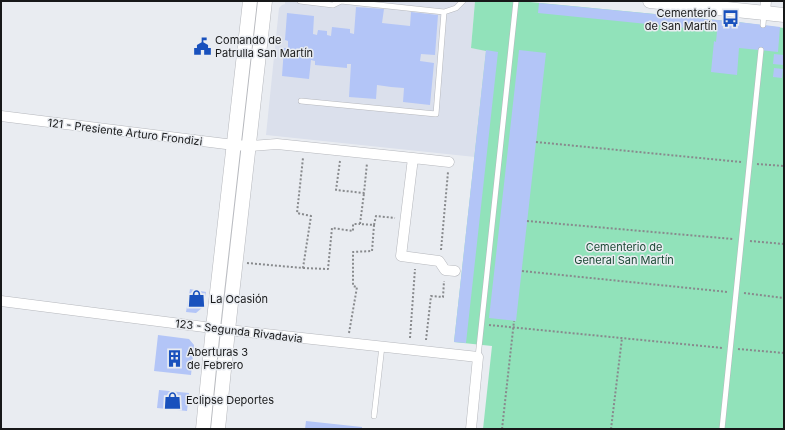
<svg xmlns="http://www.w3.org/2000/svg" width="785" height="430" viewBox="0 0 785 430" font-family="Inter,sans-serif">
<rect width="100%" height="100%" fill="#e9ecf1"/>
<path fill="#dbe0ec" d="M285,1H475L471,48L486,50L475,157L266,135L279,8L282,5L285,4Z"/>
<path fill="#91e2ba" d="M475,1L530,2L738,22L784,28V429H483L492,346L454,342L486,51L471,48Z"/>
<path fill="#b3c5f7" d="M539,3L738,22L780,27L778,52L739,48L737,75L711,72L714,41L716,42L717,31L538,13Z
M356,7L384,9L382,23L410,26L411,12L438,15L435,55L421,54L420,61L434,63L430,105L403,102L404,88L391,87L377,85L376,99L349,97L351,64H347V68L315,65V61L311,60L309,79L282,76L284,48H288V41L285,40L287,13L314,16L313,34L317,35L318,30L327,31V35L331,36L332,27L350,29V33L354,34Z
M486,50L498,52L466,343L454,342Z
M519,50L546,53L516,321L489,318Z
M774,54L784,55V65L773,64Z
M774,68L783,69L782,78L773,77Z
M190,289L206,292L203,307L196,313L186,312Z
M158,335L189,339L194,345L191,375L154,371Z
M159,390L189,393L187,411L157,408Z
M306,421L362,427V429H305Z"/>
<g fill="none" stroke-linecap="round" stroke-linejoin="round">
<defs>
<path id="service" d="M300,1L333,5L341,1L444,12L436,114L301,101
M444,12L456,8L463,1
M763,25L764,13
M478,357L516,1
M374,416L382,346
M722,429L761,50"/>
<path id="minor" d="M765,12L766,1
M1,116L234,145L249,146L277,144L413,158L401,256L439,261L445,270L455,271
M413,158L449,162
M1,301L228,330L478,357L471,429"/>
<path id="secondary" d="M650,1L784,15
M203,429L213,328L250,1
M218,429L228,330L265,1"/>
</defs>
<use href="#service" stroke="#b6b8bd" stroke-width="6"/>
<use href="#minor" stroke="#b6b8bd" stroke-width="11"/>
<use href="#secondary" stroke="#b6b8bd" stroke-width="15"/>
<path stroke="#888a8d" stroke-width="2" stroke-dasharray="2 2" stroke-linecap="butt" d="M536,142L741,162
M340,161L336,190L364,193L367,163
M757,164L784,166
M527,221L733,239
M374,225L376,216L395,218
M750,241L784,244
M441,250L448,172
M247,263L303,268L311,216L297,213L303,158
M303,268L328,269L332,228L353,231V224H360
M522,271L728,292
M744,293L784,298
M489,325L723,348
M349,333L357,287L353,286V252L372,251L374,225L360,224L364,193
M410,338L415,269
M426,340L431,296L443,297L444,281
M738,349L784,353
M502,429L514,321
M611,429L622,338"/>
<use href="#service" stroke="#fff" stroke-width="5"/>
<use href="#minor" stroke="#fff" stroke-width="10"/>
<use href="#secondary" stroke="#fff" stroke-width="14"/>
</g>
<defs>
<symbol id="bus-bare" viewBox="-9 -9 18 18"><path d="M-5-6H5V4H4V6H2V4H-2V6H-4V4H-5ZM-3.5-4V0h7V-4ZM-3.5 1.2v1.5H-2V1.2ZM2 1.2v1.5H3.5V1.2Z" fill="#1951bd" stroke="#e9ecf1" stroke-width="2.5" paint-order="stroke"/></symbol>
<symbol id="civic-bare" viewBox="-9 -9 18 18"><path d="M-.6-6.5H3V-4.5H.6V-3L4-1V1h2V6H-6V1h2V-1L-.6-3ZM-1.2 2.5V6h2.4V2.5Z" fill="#1951bd" stroke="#e9ecf1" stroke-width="2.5" paint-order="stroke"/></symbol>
<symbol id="shop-bare" viewBox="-9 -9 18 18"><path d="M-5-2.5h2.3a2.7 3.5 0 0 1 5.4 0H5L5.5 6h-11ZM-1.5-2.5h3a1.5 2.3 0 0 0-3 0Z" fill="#1951bd" stroke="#e9ecf1" stroke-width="2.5" paint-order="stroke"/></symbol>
<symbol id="building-bare" viewBox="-9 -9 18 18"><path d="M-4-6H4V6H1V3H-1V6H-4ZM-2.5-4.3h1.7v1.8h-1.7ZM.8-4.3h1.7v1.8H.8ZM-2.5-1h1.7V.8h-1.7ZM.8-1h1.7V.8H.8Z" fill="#1951bd" stroke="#e9ecf1" stroke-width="2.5" paint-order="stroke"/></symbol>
</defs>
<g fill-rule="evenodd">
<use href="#bus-bare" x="718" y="6" width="25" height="25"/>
<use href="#civic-bare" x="190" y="34" width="25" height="25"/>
<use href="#shop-bare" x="184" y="286" width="25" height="25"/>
<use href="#building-bare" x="162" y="346" width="25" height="25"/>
<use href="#shop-bare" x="160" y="388" width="25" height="25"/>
</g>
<g text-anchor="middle" stroke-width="3" stroke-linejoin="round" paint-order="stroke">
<g font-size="11" fill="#171819" stroke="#e9ecf1" text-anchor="start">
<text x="717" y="17" text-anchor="end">Cementerio<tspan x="717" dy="13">de San Martín</tspan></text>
<text x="215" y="44">Comando de<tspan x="215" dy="13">Patrulla San Martín</tspan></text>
<text x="210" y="303">La Ocasión</text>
<text x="187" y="356">Aberturas 3<tspan x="187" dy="13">de Febrero</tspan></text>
<text x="186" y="404">Eclipse Deportes</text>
</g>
<g font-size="11" fill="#171819" stroke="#e9ecf1">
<text transform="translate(125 132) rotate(7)" y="4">121 - Presiente Arturo Frondizi</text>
<text transform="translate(239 331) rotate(7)" y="4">123 - Segunda Rivadavia</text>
</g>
<g font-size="11" fill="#1c4935" stroke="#e9ecf1">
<text x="624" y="251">Cementerio de<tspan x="624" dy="13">General San Martín</tspan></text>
</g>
</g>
<rect width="785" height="430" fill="none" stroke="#171819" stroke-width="4"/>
</svg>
